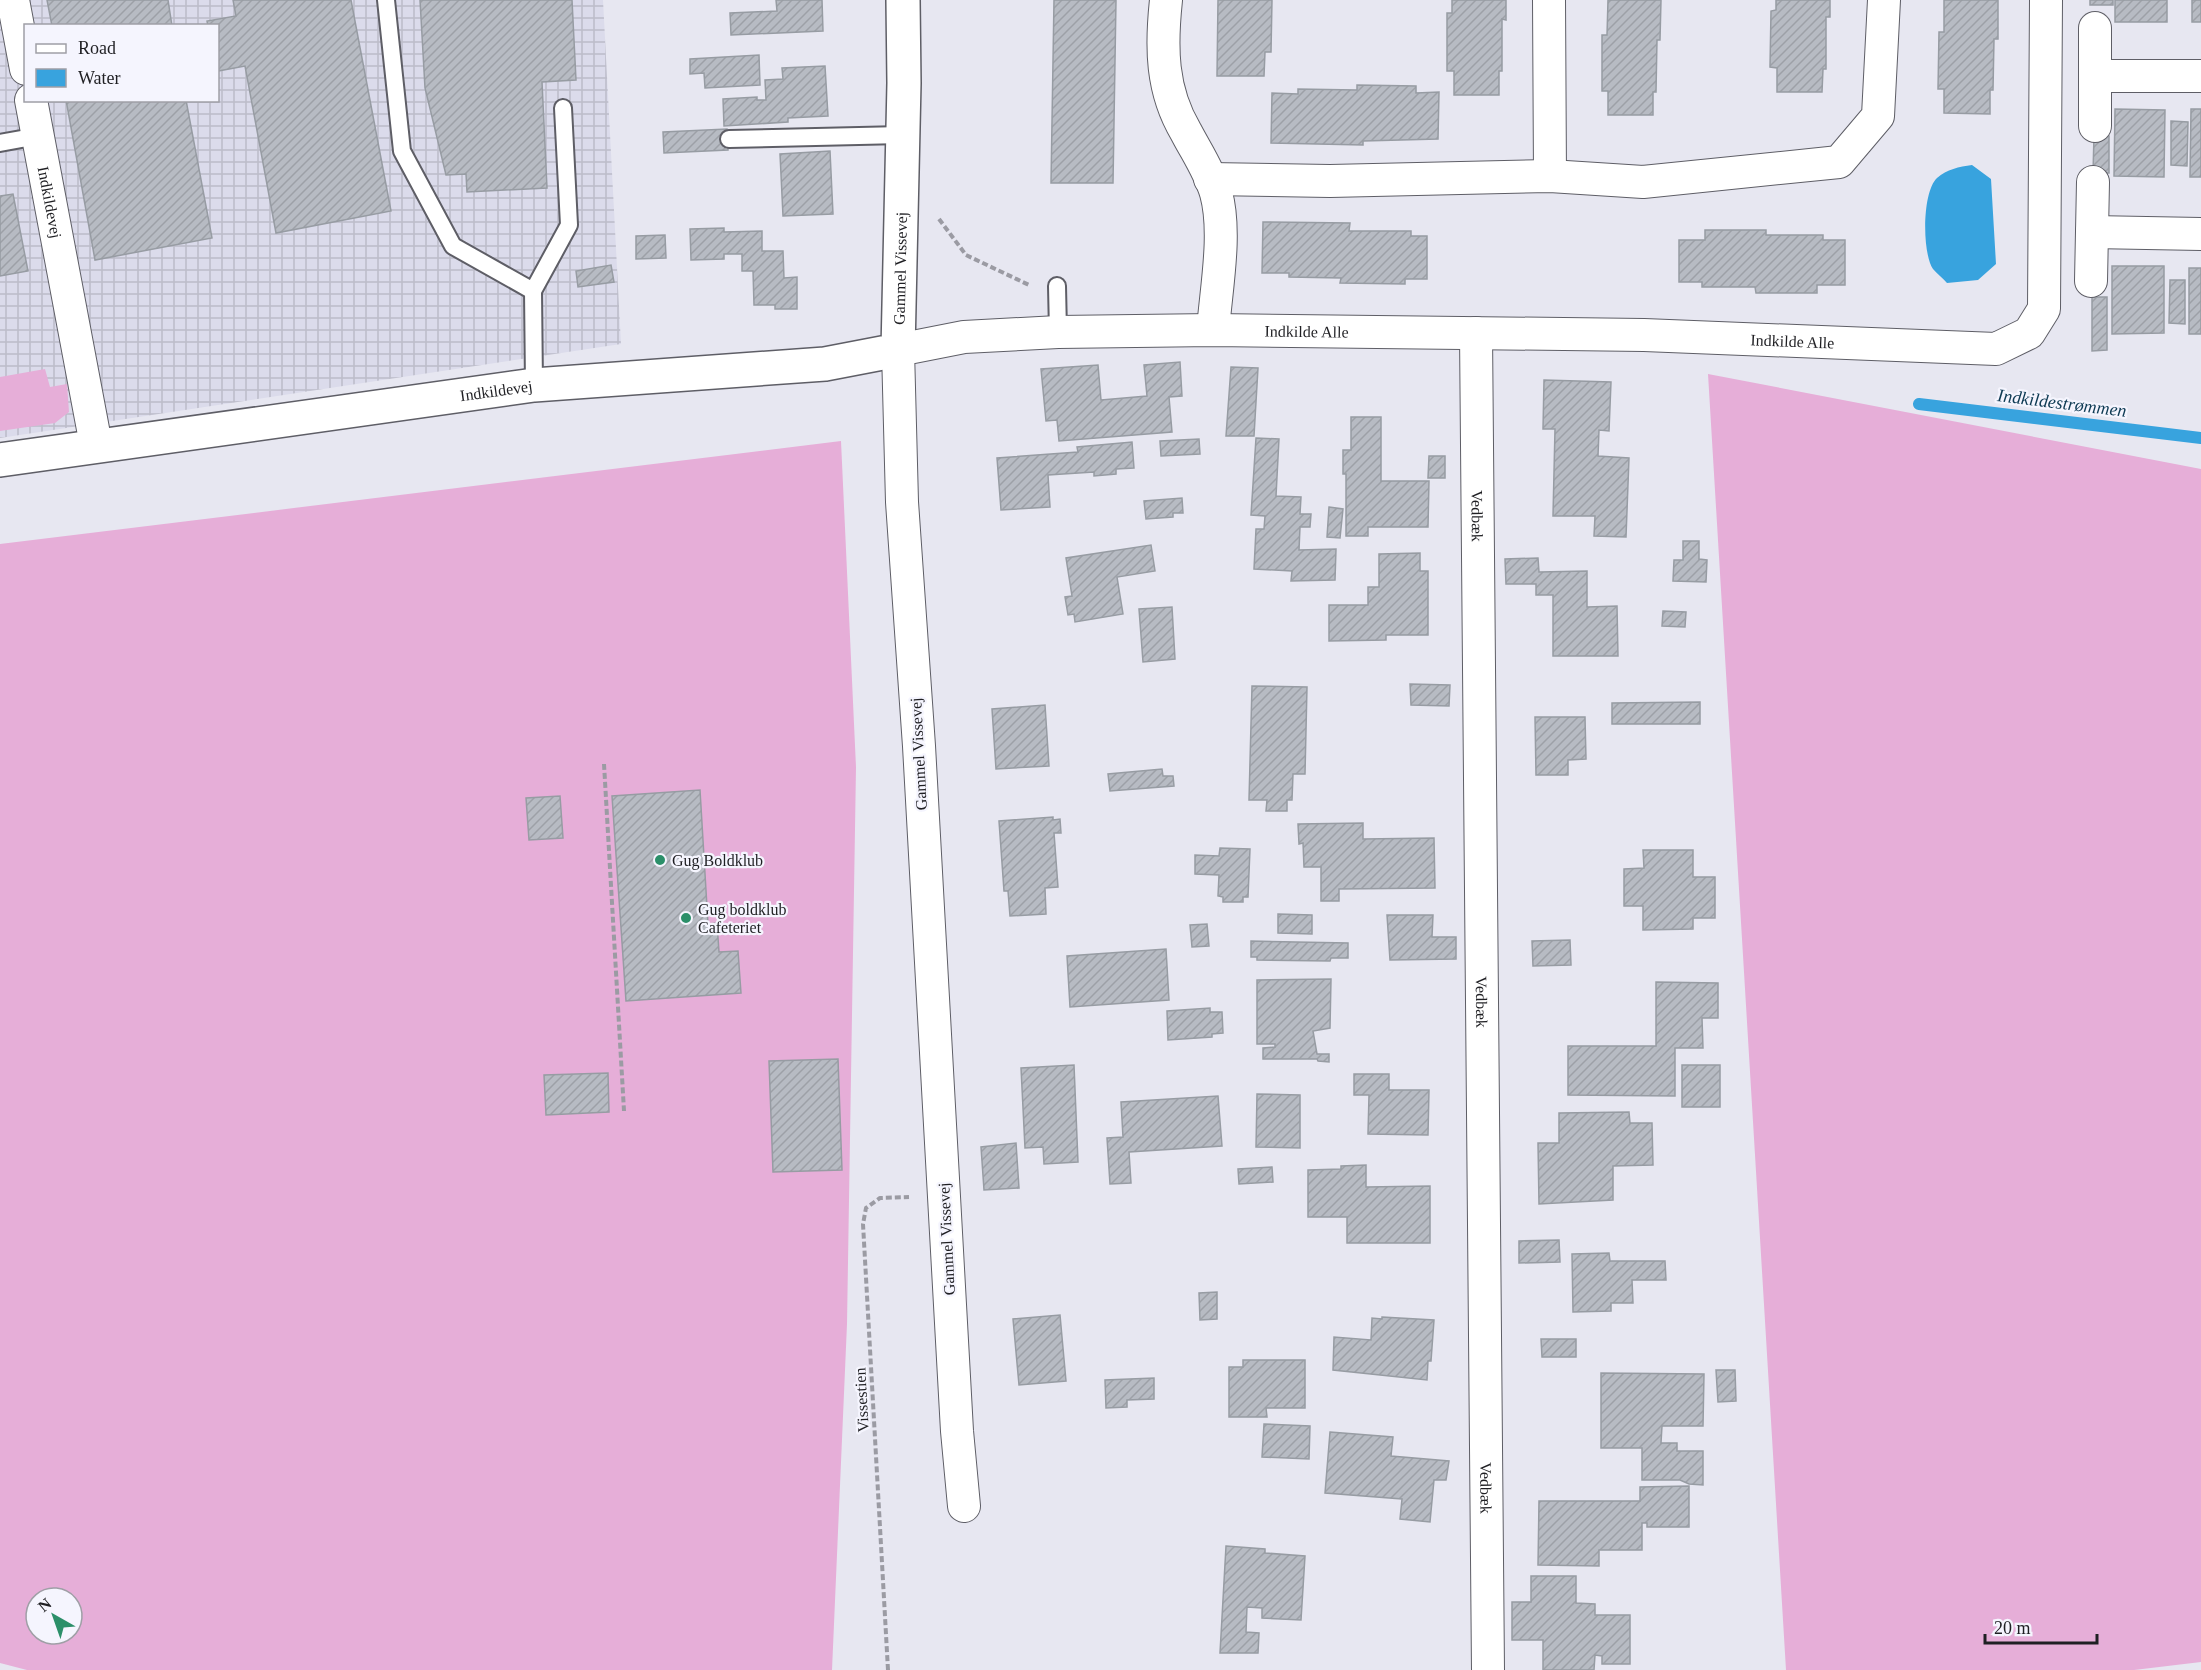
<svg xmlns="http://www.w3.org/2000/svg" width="2201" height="1670" viewBox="0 0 2201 1670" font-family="'Times New Roman',serif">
<defs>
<pattern id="industrial-grid" width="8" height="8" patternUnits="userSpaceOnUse" patternTransform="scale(1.5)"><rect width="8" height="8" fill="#dbdbeb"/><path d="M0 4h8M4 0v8" fill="none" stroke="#bcbcc9"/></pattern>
<pattern id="building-hatch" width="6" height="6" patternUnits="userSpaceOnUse" patternTransform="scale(1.5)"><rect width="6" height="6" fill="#b7bbc3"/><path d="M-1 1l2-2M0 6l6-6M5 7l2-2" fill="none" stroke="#9da0a7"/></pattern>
</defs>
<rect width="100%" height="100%" fill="#e7e7f1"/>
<path fill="url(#industrial-grid)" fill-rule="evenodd" d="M0,0H603L621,344L0,438ZM26,26H218V100H26Z"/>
<path fill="#e6aed8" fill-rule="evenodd" d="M45,369L50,387L67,384L69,412L55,423L0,431V377Z
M1708,374L2201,469V1662L2134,1670H1786Z
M841,441L856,767L847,1324L832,1670H27L0,1663V544ZM36,1598H72V1634H36Z"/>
<path fill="#38a3de" d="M1972,165L1991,179L1996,264L1978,280L1947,283C1943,278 1937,274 1933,269C1922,253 1922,192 1937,178C1947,169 1959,167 1972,165Z"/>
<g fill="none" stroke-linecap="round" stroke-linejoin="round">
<path stroke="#38a3de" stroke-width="12" d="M1919,404L2201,438"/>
</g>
<path fill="url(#building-hatch)" stroke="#979ca3" stroke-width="1.5" d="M47,0H168L172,26H52Z
M233,0H351L391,211L276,233L245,66L218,71V26H208L207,21L236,16Z
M420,0H572L576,80L542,82L547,188L467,192L466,174L446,175L425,88Z
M776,0H822L823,31L731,35L730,13L777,11Z
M1054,0H1116L1113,183H1051Z
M1218,0H1272L1271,52H1265L1264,76H1217Z
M1452,0H1506V20L1502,19V71H1499V95H1454V71H1447V13H1452Z
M1608,0H1661L1660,40H1657L1656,92H1653V115H1608V91H1602V35H1607Z
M1776,0H1830V17H1826V69H1823L1822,92H1777V68L1770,67L1771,11L1776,10Z
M1944,0H1998V39H1994L1993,90H1990V114L1944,113V89H1938L1939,32H1944Z
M2090,0H2113V5H2090Z
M2115,0H2167V22H2115Z
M2192,0H2201V22H2192Z
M759,55L760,85L705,88L704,73L690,74V59Z
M825,66L828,116L788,118V122L724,126L723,99L757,97V100H766L765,80L783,79L782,68Z
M1357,85L1416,86V93L1439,92L1438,139L1363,141V145L1271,143L1272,93L1298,94V89L1357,90Z
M66,100H186L212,238L95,260Z
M2115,109L2165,110L2164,177L2114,176Z
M2191,109H2201V177H2190Z
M2171,121L2188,122L2187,166L2171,165Z
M727,129L728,150L664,153L663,132Z
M2094,136H2109V173H2093Z
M830,151L833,214L783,216L780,154Z
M13,194L28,271L0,276V196Z
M1263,222L1350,223L1349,231H1411V236H1427V279H1405V284L1340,283L1341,278L1289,277V273H1262Z
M724,228V232L762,231V251H783L784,278L797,277V309H775V305H754L753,271H742V254H724V259L691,260L690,229Z
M1705,230H1766V235H1823V240H1845V285H1817V293H1756L1755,287H1702V282H1679V240H1705Z
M665,235L666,258L636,259V236Z
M611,265L614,282L578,287L576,271Z
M2112,266H2164V333L2112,334Z
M2189,268H2201V334H2189Z
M2170,280H2185V324L2169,323Z
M2092,297H2107V350L2092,351Z
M1180,362L1182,396L1169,397L1172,432L1059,441L1057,420L1046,421L1041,369L1098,365L1101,400L1147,396L1144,365Z
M1231,367L1258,368L1254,436H1226Z
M1544,380L1611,382L1609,431L1599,430L1598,456L1629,458L1626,537L1594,536L1595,516H1553L1555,429H1543Z
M1351,417H1381V481H1429L1428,527H1368V536H1346V474H1343V450H1351Z
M1256,438L1279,439L1276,496L1301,497L1300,514H1311L1310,527H1300L1299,550L1336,549L1335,580L1291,581L1292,571L1254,569L1256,529H1264L1265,516L1251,515Z
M1199,439L1200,454L1161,456L1160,441Z
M1132,442L1134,468L1116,469V474L1094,476V472L1048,475L1050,507L1001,510L997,458L1078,452L1077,447Z
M1429,456H1445V478H1428Z
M1182,498L1183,513H1173V517L1146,519L1144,501Z
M1329,507L1343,509L1340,538L1327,537Z
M1683,541H1699V559L1707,560L1706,582L1673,581L1674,560H1683Z
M1151,545L1155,571L1117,577L1123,614L1075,622L1074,614L1068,615L1065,597L1072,596L1066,558Z
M1420,553V571H1428V635H1386V640L1329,641V605H1368V587H1379V554Z
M1538,558L1539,572L1587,571V607L1617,606L1618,656H1553V595H1536V584H1506L1505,559Z
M1172,607L1175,659L1143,662L1139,609Z
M1663,611L1686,612L1685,627L1662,626Z
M1410,684L1450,685L1449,706L1411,705Z
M1252,686L1307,687L1305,774H1293L1292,800H1287V811H1266L1267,800H1249Z
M1700,702V724H1612V703Z
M1045,705L1049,766L996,769L992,709Z
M1535,717H1585L1586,759L1568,760V775H1536Z
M1162,769L1163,776H1173L1174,786L1110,791L1108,774Z
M700,790L708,924L717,923L719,952L738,951L741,993L626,1001L612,796Z
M560,796L563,838L529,840L526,798Z
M1053,817V820L1060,819L1061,833H1054L1058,887L1045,888L1046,914L1010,916L1008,891H1004L999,821Z
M1363,823V839L1434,838L1435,888L1339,889V901H1321V867H1304L1303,843L1299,844L1298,824Z
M1220,848L1250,849L1248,897H1243V902H1223V897L1218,896L1219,875L1195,874V855L1219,856Z
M1643,850H1693V877H1715V918H1693V929L1643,930V906H1624V869L1644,868Z
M1278,914L1312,915V934L1278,933Z
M1387,915H1433L1432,937H1456V959L1390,960Z
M1207,924L1209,946L1192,947L1190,925Z
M1570,940L1571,965L1533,966L1532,941Z
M1251,941L1348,943V958H1331L1330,961L1257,960V957H1251Z
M1166,949L1169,1000L1070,1007L1067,956Z
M1331,979L1330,1028L1313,1031L1317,1054H1329V1062L1318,1061L1317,1059H1263V1048L1275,1047V1044H1257V980Z
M1656,982L1718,983V1018H1702L1703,1048H1675V1096L1568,1095V1046H1656Z
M1210,1008V1012H1222L1223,1033L1212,1034V1037L1168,1040L1167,1011Z
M838,1059L842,1170L773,1172L769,1061Z
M1074,1065L1078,1162L1044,1164L1043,1147L1025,1148L1021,1068Z
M1682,1065H1720V1107H1682Z
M608,1073L609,1112L546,1115L544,1075Z
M1354,1074H1389V1090H1429L1428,1135L1368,1134L1369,1095H1354Z
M1257,1094L1300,1095V1148L1256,1147Z
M1218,1096L1222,1146L1129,1152L1131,1183L1110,1184L1107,1138L1123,1137L1121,1102Z
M1629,1112L1630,1123H1652L1653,1165L1613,1166V1200L1539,1204L1538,1143H1559V1113Z
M1016,1143L1019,1188L984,1190L981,1147Z
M1366,1165V1187L1430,1186V1243H1347V1217H1308V1170L1341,1169V1166Z
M1272,1167L1273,1182L1239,1184L1238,1169Z
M1559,1240L1560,1262L1519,1263V1241Z
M1609,1253L1610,1261H1665L1666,1280H1632L1633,1303H1611V1311L1573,1312L1572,1254Z
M1217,1292V1319L1200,1320L1199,1293Z
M1060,1315L1066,1381L1019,1385L1013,1319Z
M1382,1317L1434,1320L1431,1361H1428L1427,1380L1333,1370L1334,1337L1371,1340L1372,1318L1382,1319Z
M1541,1339H1576V1357H1542Z
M1243,1360H1305V1408H1266L1267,1417H1229V1367H1243Z
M1716,1370H1735L1736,1401L1718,1402Z
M1601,1373L1704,1374L1703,1426H1662L1661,1443H1677V1451H1703V1485L1689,1484L1680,1480H1642V1448H1601Z
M1154,1378V1399L1127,1400V1407L1106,1408L1105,1380Z
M1264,1424L1310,1426L1309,1459L1262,1457Z
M1330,1432L1393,1437L1391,1456L1449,1461L1446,1480H1434L1430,1522L1400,1519L1402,1499L1325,1493Z
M1689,1486V1527H1647V1523H1642V1550H1599V1566L1538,1565L1539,1501H1640V1487Z
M1226,1546L1265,1549V1553L1305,1556L1301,1620L1262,1618V1608L1247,1607L1246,1632L1259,1633L1258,1653H1220Z
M1531,1576H1576V1603L1595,1604V1615H1630V1664H1602V1656L1595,1655L1594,1670H1543V1640H1512V1602H1531Z"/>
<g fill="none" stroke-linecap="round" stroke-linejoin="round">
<defs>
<path id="service" d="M386,0L402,151L453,246L533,291L534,385
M729,139L902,135
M0,143L38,136
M1057,286L1058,332
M533,291L569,225L563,108"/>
<g id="minor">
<path d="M13,0L26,69"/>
<path d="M1166,0C1161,47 1161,90 1186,132C1197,153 1209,170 1216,193C1227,233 1216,289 1213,330"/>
<path d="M1549,0L1550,176"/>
<path d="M2095,76H2201"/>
<path id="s1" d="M31,100L96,445"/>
<path d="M2095,126V28"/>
<path d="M1210,179L1330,181L1550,176L1643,182L1839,162L1878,116L1884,0"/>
<path d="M2092,232L2201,234"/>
<path d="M2091,281L2093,182"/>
<path id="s2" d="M1476,333L1488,1670"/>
<path id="s3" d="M964,1506L957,1431L919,746L902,502L898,350L964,337L1058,332L1213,330L1644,335L1996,349L2029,333L2044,309L2046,0"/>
</g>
<g id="tertiary">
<path id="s4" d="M0,460L534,385L825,364L898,350L904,83L903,0"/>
</g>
</defs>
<use href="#service" stroke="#5e5e66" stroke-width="20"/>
<use href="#minor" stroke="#5e5e66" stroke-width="34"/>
<use href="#tertiary" stroke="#5e5e66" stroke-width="36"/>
<path stroke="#9b9ba3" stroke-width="4" stroke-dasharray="6 3" stroke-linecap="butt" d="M939,219L966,255L1029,285
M604,764L624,1111
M888,1670L863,1224L866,1208L880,1198L909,1197"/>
<use href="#service" stroke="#fff" stroke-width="16"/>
<use href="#minor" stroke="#fff" stroke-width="32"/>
<use href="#tertiary" stroke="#fff" stroke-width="33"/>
</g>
<g fill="#2b8f69" stroke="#f5f5fe" stroke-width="2">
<circle cx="660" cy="860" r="6"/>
<circle cx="686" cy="918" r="6"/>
</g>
<g text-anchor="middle" stroke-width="4.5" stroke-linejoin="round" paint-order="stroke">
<g font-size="16" fill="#1f1f23" stroke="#f5f5fe">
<text dy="6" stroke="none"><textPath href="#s1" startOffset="104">Indkildevej</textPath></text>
<text dy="6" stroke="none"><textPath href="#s4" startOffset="987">Gammel Vissevej</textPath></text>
<text dy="6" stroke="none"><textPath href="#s3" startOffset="1568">Indkilde Alle</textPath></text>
<text dy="6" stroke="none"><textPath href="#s3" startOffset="2054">Indkilde Alle</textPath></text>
<text dy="6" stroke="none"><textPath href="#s4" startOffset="501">Indkildevej</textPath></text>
<text dy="6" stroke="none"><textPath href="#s2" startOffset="183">Vedbæk</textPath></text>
<text transform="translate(918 754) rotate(-93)" y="6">Gammel Vissevej</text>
<text dy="6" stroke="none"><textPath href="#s2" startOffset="669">Vedbæk</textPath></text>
<text transform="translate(946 1239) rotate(-93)" y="6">Gammel Vissevej</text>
<text transform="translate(861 1400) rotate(-93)" y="6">Vissestien</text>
<text dy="6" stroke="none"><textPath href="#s2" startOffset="1155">Vedbæk</textPath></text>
</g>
<g font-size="16" fill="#1f1f23" stroke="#f5f5fe" text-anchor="start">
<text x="672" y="866">Gug Boldklub</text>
<text x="698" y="915">Gug boldklub<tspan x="698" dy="18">Cafeteriet</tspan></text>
</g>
<g font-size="18" font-style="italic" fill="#0f3b54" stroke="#f5f5fe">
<text transform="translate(2062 403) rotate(7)" y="6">Indkildestrømmen</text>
</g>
</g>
<rect x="24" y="24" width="195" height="78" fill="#f5f5fe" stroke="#9f9fa6" stroke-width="1.5"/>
<rect x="36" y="44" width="30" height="9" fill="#ffffff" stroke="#9f9fa6" stroke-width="1.5"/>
<text x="78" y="54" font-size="18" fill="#1f1f23">Road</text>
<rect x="36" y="69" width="30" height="18" fill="#38a3de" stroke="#9f9fa6" stroke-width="1.5"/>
<text x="78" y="84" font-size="18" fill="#1f1f23">Water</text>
<g transform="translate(54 1616) rotate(320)"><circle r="28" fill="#f5f5fe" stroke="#9f9fa6" stroke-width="1.5"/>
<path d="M0-4.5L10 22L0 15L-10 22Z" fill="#2b8f69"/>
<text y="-9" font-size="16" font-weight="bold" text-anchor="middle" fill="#1f1f23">N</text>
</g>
<path d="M1985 1634v9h112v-9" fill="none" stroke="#1f1f23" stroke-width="3"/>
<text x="1994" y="1634" font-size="18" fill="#1f1f23" stroke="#f5f5fe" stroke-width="4.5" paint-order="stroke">20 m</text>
</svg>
